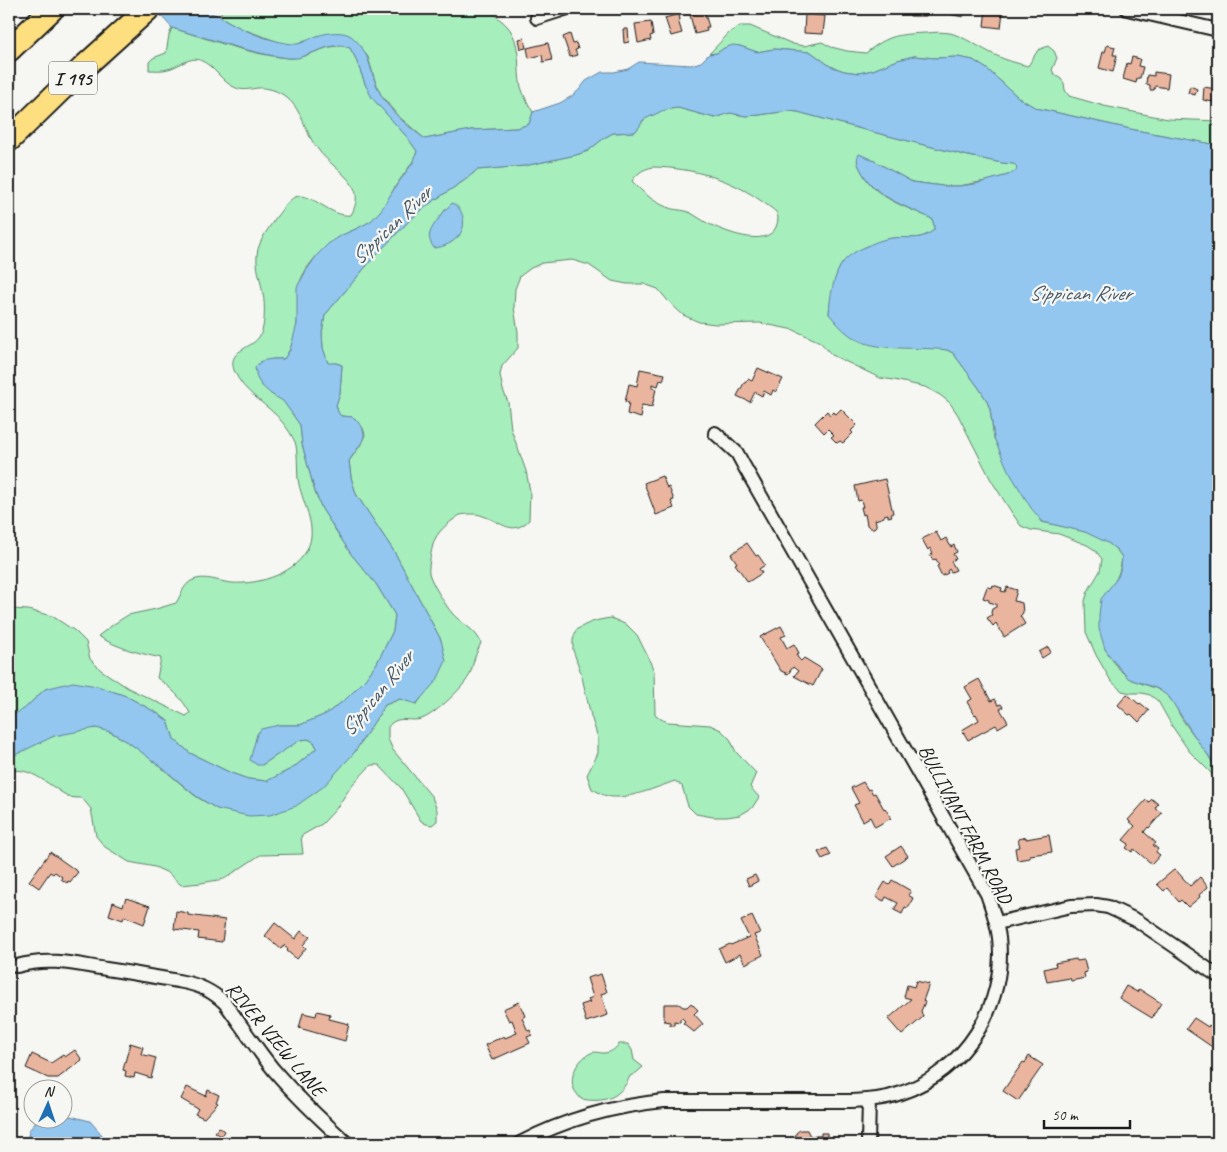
<svg xmlns="http://www.w3.org/2000/svg" width="1227" height="1152" viewBox="0 0 1227 1152" font-family="Caveat,sans-serif">
<rect width="100%" height="100%" fill="#f6f6f2"/>
<filter id="ink" filterUnits="userSpaceOnUse"><feTurbulence type="fractalNoise" baseFrequency=".02" numOctaves="2"/><feDisplacementMap in="SourceGraphic" scale="10" xChannelSelector="R" yChannelSelector="G"/><feConvolveMatrix kernelMatrix="1 2 1 2 8 2 1 2 1" color-interpolation-filters="sRGB"/></filter>
<g filter="url(#ink)">
<path fill="#a6eebb" stroke="#61856c" fill-rule="evenodd" d="M221,9H487C495,16 507,23 512,33C521,50 517,70 521,87C524,96 528,104 533,112L529,124L517,128L471,130L425,139L397,115L381,95L376,84L368,57L356,41H305L296,45L281,43L240,28L221,17Z
M740,26H750L793,44L804,46L822,42L831,47L847,51L866,53C888,35 899,34 927,33C934,32 942,32 950,33C963,36 982,49 995,55C1005,60 1016,63 1028,66L1038,50L1048,46L1054,51L1057,58L1052,70L1055,75L1061,79L1064,83L1065,90L1069,96L1104,106L1168,119L1218,121V145L1135,130L1036,108L1019,98L987,69L973,60L958,57L935,58L914,56L898,60L873,70L859,73L844,71L830,66L811,52L774,49L757,52L740,46L724,48L717,53L709,54L730,32Z
M172,28C209,39 248,54 287,58C309,60 327,40 350,48L355,57L366,86L378,104L407,137L417,151C413,165 403,174 395,187C388,199 382,212 371,221C362,227 352,230 343,235C328,243 317,254 307,268C292,292 300,300 297,323C296,336 291,349 284,359H272L271,394L283,400L300,425L302,444L315,492L322,509L351,554L376,584L395,615L393,631L377,663L364,681L346,699L326,714L300,725H279L262,765L299,740L308,739L314,742L317,748L293,768L267,781L248,779L231,773L190,753L174,739L168,721L157,713L126,696L97,686L45,689L24,709L9,717V610L12,609L28,610L52,616L75,631L86,642L90,659L101,670L128,688L186,716L190,713C182,698 171,688 157,678L161,658C139,653 117,648 98,636L114,624L128,615L156,609L176,603C181,595 183,586 191,581C204,574 219,582 232,583C259,585 299,573 309,545C317,524 301,501 298,479C297,469 298,450 295,442C292,435 287,428 283,423C269,404 243,394 234,370C227,350 251,349 259,337C261,335 262,330 263,327C265,315 265,301 262,289C260,278 256,267 257,256C257,243 270,226 277,216C282,210 288,200 295,197C312,191 330,218 351,215C355,208 358,199 355,190C349,175 327,163 317,148C304,132 303,110 286,97C279,91 267,87 258,88C250,89 243,91 236,88C221,82 215,66 200,60C190,56 178,67 168,69C162,71 155,70 149,70V62L153,58L166,53L169,35Z
M678,108L715,118L730,113L746,116L759,115L789,111L798,112L865,130L964,155L1002,163L1014,164L1017,167L1016,171L1008,175L991,180L959,186H943L912,182L869,158L857,162C860,168 863,175 867,180C882,201 910,208 932,219L934,225V230C919,242 910,236 893,238C883,239 876,244 868,248C861,252 849,256 844,261C835,270 830,301 829,314L887,347L938,348L947,350L953,353L979,388L986,399L990,409L994,438L1000,451L1042,522C1071,529 1104,531 1122,557C1121,567 1119,575 1113,584L1105,649C1112,659 1121,675 1133,680C1145,686 1157,686 1168,696C1174,702 1178,712 1182,719C1193,735 1206,750 1215,767H1218V783L1210,772L1189,751L1172,726L1158,701L1150,695L1142,693H1131L1122,691L1111,681L1096,655L1086,632L1085,601L1088,591L1100,571L1102,559L1095,550L1087,545L1059,534L1031,530L1021,526L1012,513L991,480L958,415L950,403L940,395L925,387L894,380L880,378L832,355L820,342L794,330L760,323L716,324L699,322L683,315L668,301L658,289L644,284H627L612,281L589,265L572,260L542,263L531,268L520,276L515,289L514,307L518,332V348L502,366L500,375L503,390L508,402L511,429L526,471L530,491L529,520C512,537 502,522 483,516C476,513 467,514 460,515C451,521 440,529 435,539C432,545 428,567 429,573C431,582 446,606 452,613C461,624 476,629 481,643C479,647 477,652 475,657C473,663 472,670 469,676C463,688 436,713 424,718C411,724 398,713 388,727V739L393,750L432,797L437,810V821L432,825L426,824L421,821L401,788L379,765H371L352,785L336,809L322,824L301,836L303,854L260,855L224,879L201,883L181,885L168,873L155,867L129,862L105,847L96,836L91,809L82,798C78,798 74,798 70,797C52,789 30,764 9,772V756C25,752 38,741 54,736C62,733 88,728 96,728C122,730 173,778 194,795C201,800 209,804 217,809L354,753L385,705L400,699L417,704L424,694L441,640L395,553L356,494L351,477L349,461L360,446L365,435L363,428L353,417L341,416L338,413L336,405L340,393L342,365L336,363L328,364L323,348L322,333L325,315L374,257L410,220L429,204L465,180L477,170L524,166L576,155L588,151L604,138L613,133L635,132C638,128 640,125 643,121C648,113 668,109 678,108ZM653,167C693,168 732,179 764,203C767,205 773,209 776,212C779,216 778,222 776,227C766,249 723,231 707,223C702,220 696,216 691,213C685,210 678,210 672,209C656,204 643,193 632,181C638,172 644,169 653,167ZM446,209L460,235L450,243L440,217Z
M611,618L627,625L637,635L647,655L654,671L655,714L661,719L668,722L710,725L721,730L730,739L736,752L756,773L750,787L759,797L752,808L740,815L727,817H713L696,814L688,806L682,786L675,781C657,787 626,801 607,796C602,795 597,791 592,789L587,775L598,753V738L591,716L581,673L573,650V640L576,630C589,622 596,620 611,618Z
M619,1044H628L632,1050L634,1060L643,1067L636,1073L630,1076C620,1099 604,1103 581,1099C578,1095 575,1092 574,1089C568,1076 579,1058 591,1053C595,1051 599,1053 603,1053C611,1053 615,1049 619,1044Z"/>
<path fill="#93c7f0" stroke="#63839b" d="M155,9C167,9 186,7 197,9C212,11 225,20 239,27C251,34 279,43 293,44C300,45 307,40 314,37C324,33 342,30 351,36C372,53 369,72 380,93C390,112 408,126 425,139L471,130L517,128L529,124L533,112L560,103L572,96L579,90L586,81L602,72H614L628,69L639,62L691,65L701,62L709,54L717,53L724,48L733,45L740,46L757,52L774,49L811,52L830,66L844,71L859,73L873,70L898,60L914,56L935,58L958,57L973,60L987,69L1019,98L1036,108L1135,130L1218,145V767H1215L1209,756L1201,746L1169,697L1158,689L1145,684L1135,681L1128,678L1111,658L1105,649L1099,629V615L1101,599L1118,577L1121,567L1122,557L1117,550L1108,543L1085,532L1043,522L1031,508L1008,470L994,438L990,409L986,399L979,388L953,353L947,350C920,346 873,353 851,336C842,330 836,322 829,314C830,297 833,275 844,261C849,255 856,251 863,248C873,243 882,239 893,238C910,236 919,242 934,230V225L932,219C907,206 877,199 862,172C859,166 855,161 859,154L869,158L912,182L943,186H959L975,184L1008,175L1016,171L1017,167L1014,164L1002,163L964,155L865,130L798,112L789,111L759,115L746,116L730,113L715,118L678,108L670,109L662,111L643,120L640,126L635,132L613,133L604,138L588,151L576,155L524,166L477,170L465,180L429,204L410,220L374,257L325,315L322,333L323,348L328,363H336L342,365L340,393L336,405L338,412L341,416L353,417C374,436 360,443 349,461L351,477L356,494L395,553L441,640L446,661L437,680L416,704L400,699L385,705L354,753L323,787L296,806L270,815L249,816L217,809L196,796L165,770L128,742L111,732L96,728L54,736L17,754L9,756V717L24,709L45,689L73,682L97,686L126,696L157,713L168,721L174,739L190,753L231,773L248,779L267,781L293,768L317,748L314,742L308,739L300,740L262,765H257L250,760L257,734L261,729L279,725H300L326,714L346,699L364,681L377,663L393,631L395,615L376,584L351,554L322,509L315,492L302,444L300,425L283,401L271,394L261,385L257,378L255,368L261,361L272,359H284L290,350L297,324V287L306,271L317,255L328,244L342,235L356,229L371,221L381,210L396,186L414,161L417,151L407,137L372,98L366,86L355,57L350,48L341,45L328,47L298,58H288L269,55L243,49L172,28Z
M452,203C458,206 462,211 463,218C467,235 449,247 434,248C431,244 428,238 430,233C432,225 446,209 452,203Z
M70,1116L90,1121L109,1143H27L29,1130L38,1120H62L63,1117Z"/>
<path fill="#eab59e" stroke="#1c1c1c" d="M910,9H927L926,16H910Z
M946,9H965L963,17L945,13Z
M986,9H997V10L1003,11L1001,28L984,26Z
M704,11L709,27H706L707,31L695,34L690,15Z
M679,14L680,20H678L682,33L671,36L665,18Z
M805,14L825,16L823,34L804,33Z
M651,22L653,35L650,36L651,40L638,43L635,24Z
M623,29H628L629,42L624,43Z
M570,34L573,44L576,43L578,49L575,50L577,55L570,57L563,37Z
M524,38L526,48L521,49L519,39Z
M548,43L552,60L543,62L542,55L529,58L527,48Z
M1107,45L1115,47L1113,55H1117L1113,72L1099,68L1103,52H1105Z
M1132,57L1140,59L1138,66L1143,67L1140,78H1137L1136,83L1123,79L1127,63L1130,64Z
M1154,72L1169,74L1167,88L1155,86L1154,90H1150V85L1146,84L1147,75L1154,76Z
M1190,86L1197,89L1195,95L1188,93Z
M1204,87L1216,89L1213,102L1203,100Z
M758,368L783,379L776,392L773,390L771,395L764,391L762,396L755,392L750,402L737,396L744,383H745L748,379L752,381Z
M640,369L665,374L663,381L660,380L658,386L652,384V388L656,389L652,407L642,405L640,412L642,413L641,418L627,414L629,403L625,402L629,384L637,386Z
M841,409L857,425L851,431L853,433L843,443L840,441L837,443L831,437L834,435L828,429L824,433L815,423L827,411L830,415L833,412L836,414Z
M662,476L667,488L669,487L674,500L671,501L674,508L656,515L644,483Z
M885,479L893,513L891,514L892,516L888,517V514L884,515V517L875,520L876,523V526L874,528H870L867,525L865,514L863,515L861,507H863L861,500L858,501L855,486Z
M936,532L941,541L946,538L951,547L954,545L957,552L953,554L956,559L951,561L956,570L951,572L949,569L947,571L948,573L942,576L937,566L939,565L936,559L933,560L930,555L933,554L930,548L928,550L922,539Z
M747,543L756,556L758,555L765,565L759,569L762,573L748,582L735,564L737,563L731,554Z
M993,585L1002,588L1001,591L1005,592L1007,587L1017,590L1014,601L1022,603L1023,613L1020,616L1025,624L1004,637L996,623L993,626L987,618L992,615L991,613L992,609L996,607V604L989,602V600L983,598L987,587L992,588Z
M781,626L786,635L781,637L787,648L794,644L799,653L796,654L798,658L801,661L804,658L822,669L813,686L794,676L798,671L793,667L788,674L781,671L760,637Z
M1048,647L1051,652L1042,658L1039,652Z
M979,679L991,701L995,699L998,705L1001,704L1003,707L1000,709L1008,722L998,728L996,725L968,740L962,730L979,720L976,714L975,715L967,702L972,699L965,687Z
M1127,694L1139,704L1140,703L1149,710L1139,722L1131,714L1129,715L1118,705Z
M863,782L868,790L870,789L873,794L875,793L884,809L885,808L891,818L875,827L870,817L863,821L854,805L859,803L851,788Z
M1152,799L1158,804L1155,808L1162,813L1149,828L1148,827L1144,832L1156,843L1153,845L1158,849L1156,852L1160,855L1152,864L1134,849L1132,852L1126,848L1129,844L1123,840L1135,826L1128,820L1146,800L1149,802Z
M1049,835L1052,852L1030,855V858L1017,860L1015,848L1020,847L1018,839L1026,837V839Z
M901,846L908,856L893,866L886,856Z
M827,848L831,855L822,859L818,852Z
M50,852L78,872L70,882L68,881L67,883L61,879L62,877L55,872L53,874L50,872L39,888L29,881Z
M1175,869L1190,886L1200,877L1208,887L1199,895L1200,897L1188,907L1181,900L1179,902L1167,888L1164,891L1157,884Z
M755,875L758,881L749,886L746,879Z
M892,880L911,891L908,895L913,898L908,908L905,907L902,914L894,910L898,903L886,897L884,901L876,897L885,882L889,885Z
M126,898L150,906L144,924L124,916L123,920L109,915L113,902L123,906Z
M176,911L188,913V915L225,920L222,942L198,939L199,932L174,929Z
M752,916L760,933L754,935L763,955L745,964L740,954L725,962L719,949L730,944L731,945L749,937L741,921Z
M275,923L295,939L301,931L310,937L303,945L306,948L297,959L287,951L288,950L284,945L281,949L265,936Z
M1076,959L1077,961L1084,960L1087,972L1084,973L1085,978L1071,981L1070,978L1047,982L1044,969L1056,966L1055,963Z
M601,974L607,992L601,994L608,1015L586,1022L581,1005L590,1002L588,999L593,997L587,978Z
M916,981L929,984L923,1001L925,1002L921,1011L923,1017L902,1035L888,1019L911,999L904,997L907,985L914,987Z
M1126,986L1137,992L1139,989L1161,1003L1152,1018L1119,998Z
M519,1002L525,1016L522,1018L528,1031L530,1030L532,1035L527,1037L530,1043L492,1060L485,1045L504,1036L505,1038L517,1033L512,1020L509,1021L503,1009Z
M691,1003L698,1010L694,1014L703,1024L694,1032L683,1023L685,1021L682,1018L680,1019V1022L674,1021V1025H670V1022L664,1021V1004H679L683,1007H687Z
M317,1011L330,1014L329,1019L349,1024L345,1041L299,1028L303,1013L316,1016Z
M1194,1018L1208,1027L1209,1025L1218,1031V1051L1186,1029Z
M130,1043L143,1047L141,1054L156,1058L151,1078L135,1073L134,1078L125,1076L126,1071L123,1070Z
M75,1050L82,1060L58,1078H48L26,1068L32,1054L51,1063L63,1055L65,1057Z
M1029,1056L1043,1065L1018,1101L1003,1091L1023,1062L1025,1063Z
M187,1087L206,1096L208,1090L219,1095L216,1102L218,1103L204,1118L195,1114L198,1109L181,1099Z
M219,1127L224,1131L221,1136L215,1132Z
M800,1130H807L810,1136H821V1133H827V1143H798L795,1141L796,1133Z
M925,1137H945V1142H951V1143H925Z"/>
<g fill="none" stroke-linecap="round" stroke-linejoin="round">
<defs>
<path id="minor" d="M1127,9L1218,30
M537,18L565,9
M997,923L1071,906L1096,905L1108,907L1119,912L1138,921L1218,976
M17,966C49,957 75,964 106,969C132,973 157,977 183,982C200,985 212,991 225,1003C241,1025 256,1048 273,1069C296,1096 321,1120 347,1143
M520,1143C566,1119 612,1106 664,1101H852C869,1100 885,1099 901,1093C965,1071 1007,1005 999,938C997,922 992,908 987,894L744,466L737,453L715,433
M868,1143L869,1100"/>
<path id="motorway" d="M9,50L52,9
M9,140L86,65L148,9"/>
</defs>
<use href="#minor" stroke="#1c1c1c" stroke-width="16"/>
<use href="#motorway" stroke="#1c1c1c" stroke-width="26"/>
<use href="#minor" stroke="#f6f6f2" stroke-width="12"/>
<use href="#motorway" stroke="#fedf80" stroke-width="22"/>
</g>
</g>
<g text-anchor="middle" stroke-width="4.5" stroke-linejoin="round" paint-order="stroke">
<rect fill="#f6f6f2" stroke="#5d5d5c" stroke-width="1" x="49" y="61.5" width="48" height="33" rx="4"/>
<g font-size="19" font-weight="bold" fill="#1c1c1c">
<text x="73" y="85">I 195</text>
</g>
<g font-size="20" fill="#1c1c1c" stroke="#f6f6f2">
<text transform="translate(966 824) rotate(62)" y="7">BULLIVANT FARM ROAD</text>
<text transform="translate(276 1039) rotate(50)" y="7">RIVER VIEW LANE</text>
</g>
<g font-size="21" font-style="italic" fill="#465866" stroke="#f6f6f2">
<text transform="translate(391 225) rotate(-44)" y="7">Sippican River</text>
<text x="1080" y="300">Sippican River</text>
<text transform="translate(377 693) rotate(-51)" y="7">Sippican River</text>
</g>
</g>
<rect width="1227" height="1152" fill="none" stroke="#f6f6f2" stroke-width="30"/>
<rect x="15" y="15" width="1197" height="1122" fill="none" stroke="#1c1c1c" stroke-width="2" filter="url(#ink)"/>
<g transform="translate(48 1104) rotate(3)"><circle r="24" fill="#f6f6f2" stroke="#9f9f9c"/>
<path d="M0-4L9 19L0 12L-9 19Z" fill="#1f6fb2"/>
<text y="-8" font-size="14" font-weight="bold" text-anchor="middle" fill="#1c1c1c">N</text>
</g>
<path d="M1044 1120v8h86v-8" fill="none" stroke="#1c1c1c" stroke-width="2.5"/>
<text x="1052" y="1120" font-size="15" fill="#1c1c1c" stroke="#f6f6f2" stroke-width="4" paint-order="stroke">50 m</text>
</svg>
